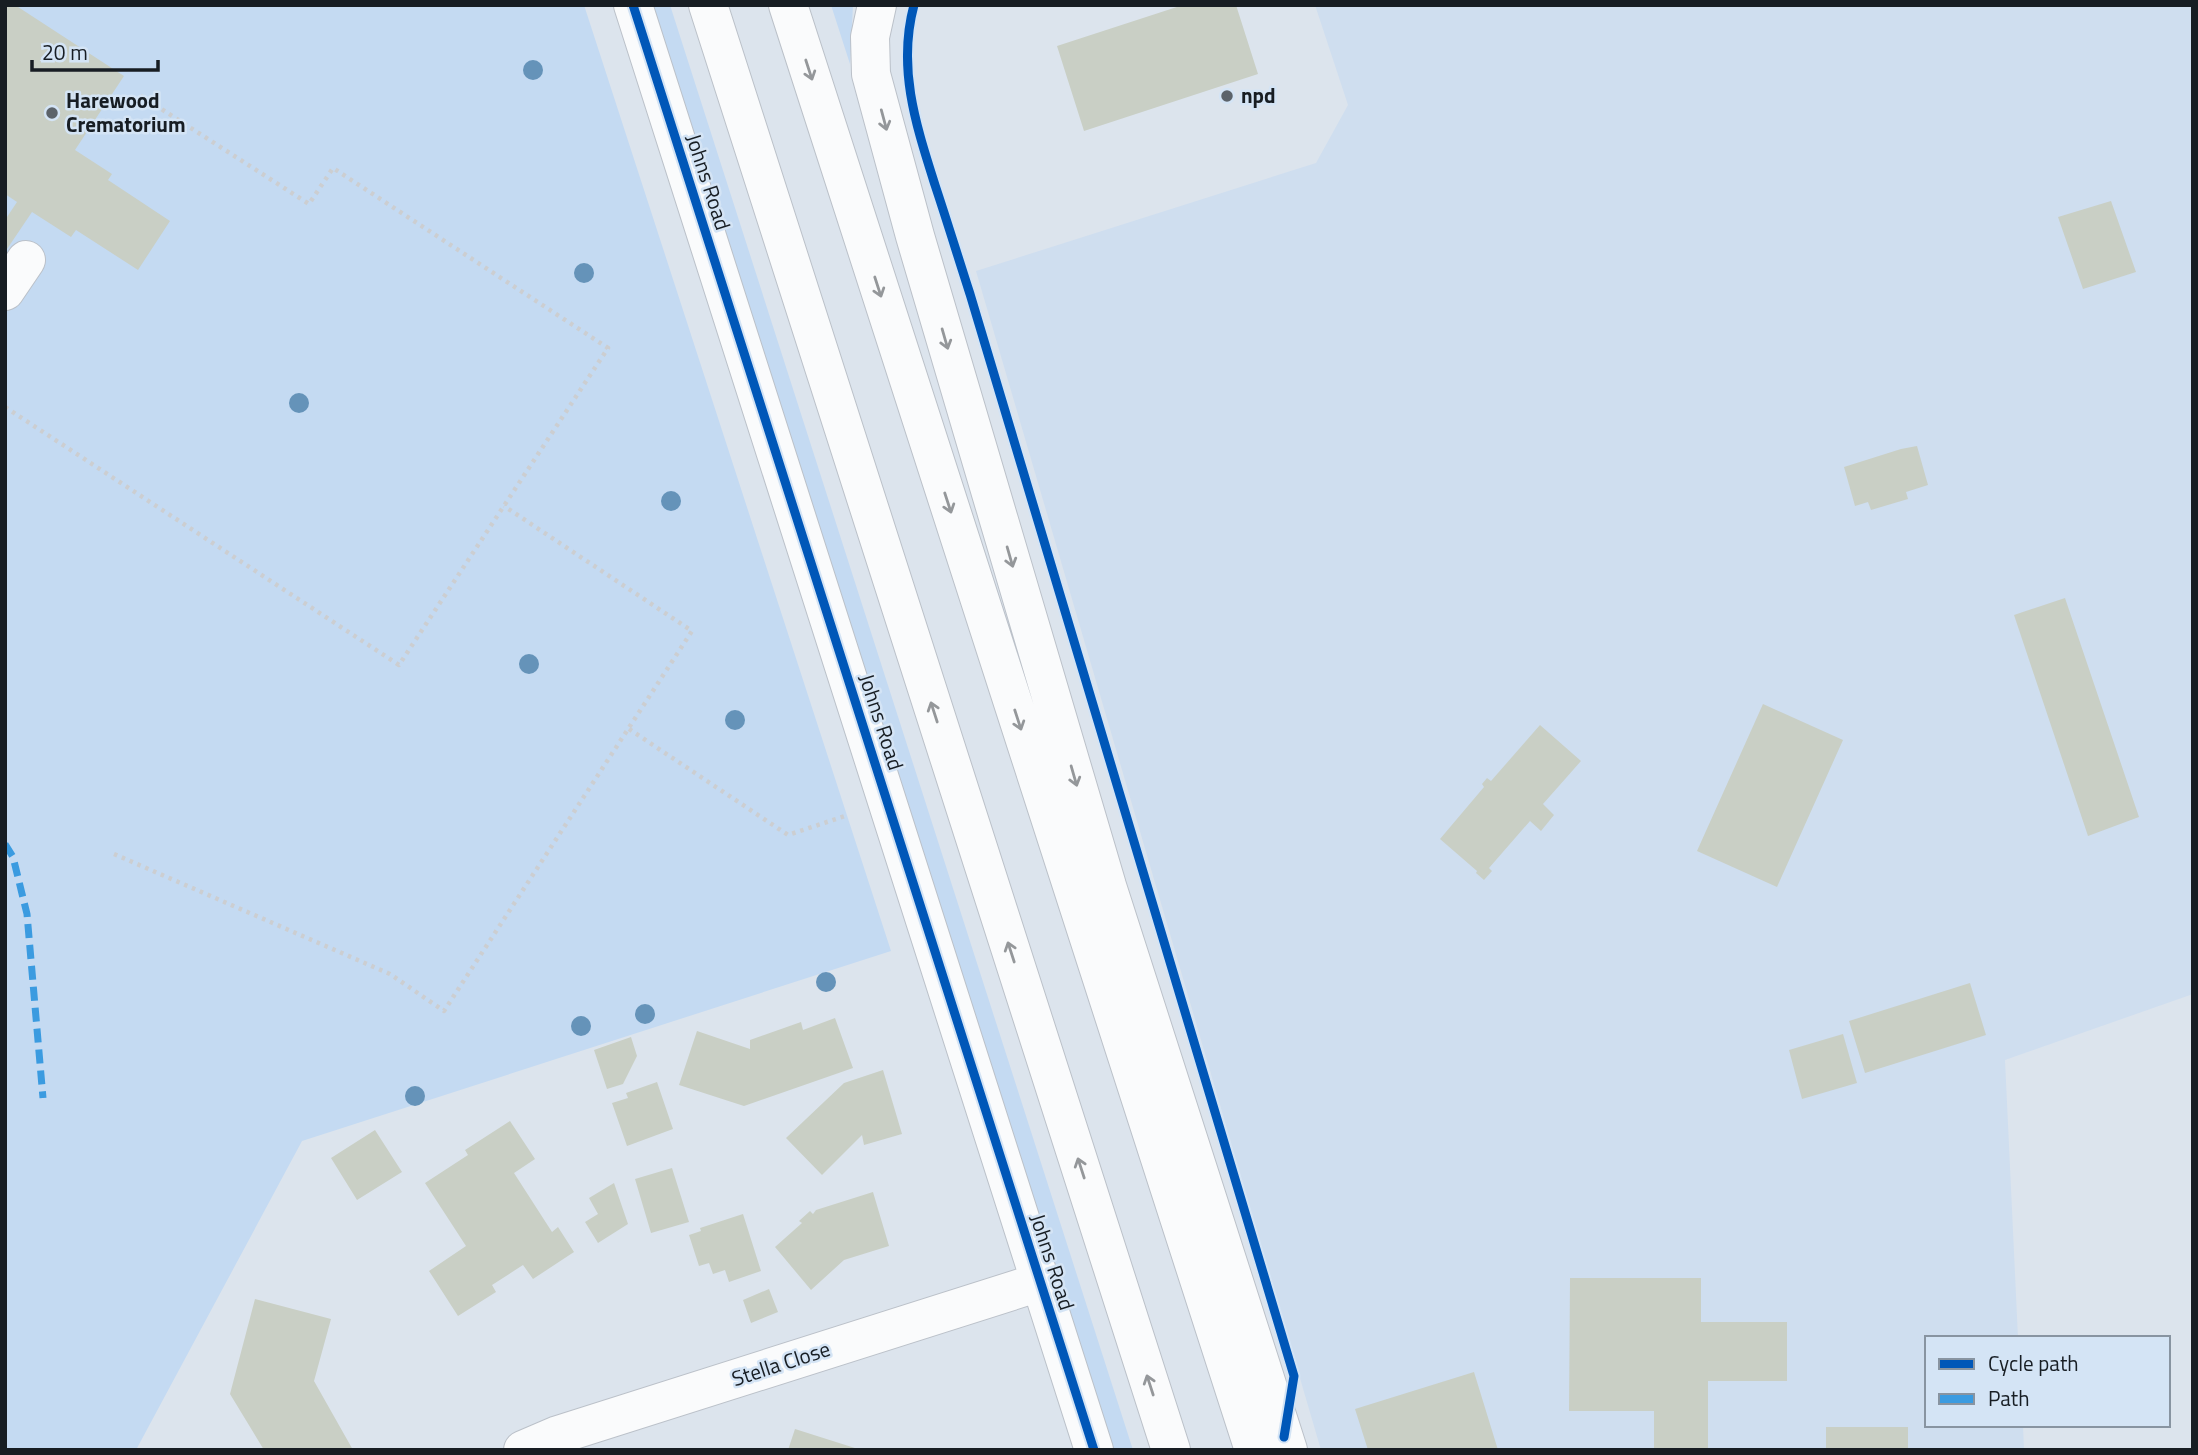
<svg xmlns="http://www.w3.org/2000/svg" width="2198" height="1455" viewBox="0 0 2198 1455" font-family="'Titillium Web',sans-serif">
<rect width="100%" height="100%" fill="#dce4ed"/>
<path fill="#cfdeef" d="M1315,5H2193V994L2005,1060L2018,1338H1927V1425H2023L2024,1450H1321L976,271L1316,163L1348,105Z"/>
<path fill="#c4daf2" d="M5,5H584L891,951L302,1141L136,1450H5Z
M646,5H670L1133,1450H1109Z
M831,5H853L850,64Z"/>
<path fill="#c9cfc5" d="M5,5H15L124,76L75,150L112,174L108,180L170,221L138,270L76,230L71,237L32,212L5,252V220L17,202L5,194Z
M1183,5H1236L1258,74L1084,131L1057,46Z
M2111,201L2136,272L2083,289L2058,217Z
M1917,446L1928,485L1906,492L1908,499L1871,510L1868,502L1855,506L1844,467L1901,449Z
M2065,598L2139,817L2088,836L2014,615Z
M1763,704L1843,740L1777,887L1697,851Z
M1540,725L1581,761L1543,804L1554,815L1541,831L1530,821L1489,868L1492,871L1484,880L1476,873L1477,871L1440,839L1484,787L1482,784L1487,778L1491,781Z
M1970,983L1986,1035L1865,1073L1849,1021Z
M835,1018L853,1068L744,1106L679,1085L697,1031L750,1049V1040L801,1022L803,1030Z
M1843,1034L1857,1083L1802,1099L1789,1050Z
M631,1037L637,1056L623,1084L607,1089L594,1050Z
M883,1070L902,1134L864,1145L862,1135L822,1175L786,1138L844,1083Z
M657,1082L673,1129L627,1146L612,1103L628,1098L626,1093Z
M510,1121L535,1159L514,1173L552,1232L558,1227L574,1252L533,1279L523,1265L492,1285L496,1292L458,1316L429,1271L466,1246L425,1183L468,1155L465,1150Z
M375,1130L402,1172L357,1200L331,1158Z
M672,1168L689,1222L651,1233L635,1179Z
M614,1183L628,1224L598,1243L585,1222L598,1214L589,1198Z
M873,1192L889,1246L844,1260L811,1290L775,1247L802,1223L799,1221L810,1211L813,1214L816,1210Z
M743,1214L761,1271L729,1282L725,1270L713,1274L709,1263L699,1266L689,1235L701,1231L700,1228Z
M1570,1278H1701V1322H1787V1381H1708V1450H1654V1411H1569Z
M769,1289L778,1312L751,1323L743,1300Z
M255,1299L331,1319L314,1381L353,1450H264L230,1394Z
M1474,1372L1498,1450H1368L1355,1409Z
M1826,1427H1908V1450H1826Z
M795,1429L858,1449V1450H788Z"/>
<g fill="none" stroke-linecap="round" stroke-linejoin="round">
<defs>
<path id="minor" d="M633,5L1094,1450
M5,291L26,260
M523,1450L558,1435L1040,1282"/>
<path id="highway" d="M708,5L1171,1450
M788,5L1254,1450
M877,5L870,37L871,74L915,236L1107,886L1288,1450"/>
</defs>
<use href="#minor" stroke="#bbc1c9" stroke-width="40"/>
<use href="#highway" stroke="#bbc1c9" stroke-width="40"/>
<path stroke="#ccced1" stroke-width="4.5" stroke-dasharray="3.5 5" stroke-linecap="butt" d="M5,407L399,665L608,348L333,168L309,204L138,94
M629,729L788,835L848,815
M114,854L390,974L444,1011L692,631L504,506"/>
<use href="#minor" stroke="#fafbfc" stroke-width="38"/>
<use href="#highway" stroke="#fafbfc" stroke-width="38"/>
<path stroke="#3b9be0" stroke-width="7" stroke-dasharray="14 7" stroke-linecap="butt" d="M5,844L13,857L27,914L43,1098"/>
<defs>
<path id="cycleway" d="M633,5L1094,1450
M914,5C897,68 916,125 935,185C947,221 958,257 970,294L1294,1376L1284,1437"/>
</defs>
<use href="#cycleway" stroke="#d4e4f5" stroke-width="13"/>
<use href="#cycleway" stroke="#0057b8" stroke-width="9"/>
</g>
<g fill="#6593b9">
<circle cx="533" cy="70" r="10"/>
<circle cx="584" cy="273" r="10"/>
<circle cx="299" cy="403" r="10"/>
<circle cx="671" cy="501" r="10"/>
<circle cx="529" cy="664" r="10"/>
<circle cx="735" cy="720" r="10"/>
<circle cx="826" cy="982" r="10"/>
<circle cx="645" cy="1014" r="10"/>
<circle cx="581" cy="1026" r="10"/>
<circle cx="415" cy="1096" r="10"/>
</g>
<defs><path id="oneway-shaft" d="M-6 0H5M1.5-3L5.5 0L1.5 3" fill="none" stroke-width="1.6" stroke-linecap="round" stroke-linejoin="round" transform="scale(1.75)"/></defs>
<g stroke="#94979a">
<use href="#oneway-shaft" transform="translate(809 70) rotate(72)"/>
<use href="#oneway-shaft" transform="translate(884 120) rotate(75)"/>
<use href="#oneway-shaft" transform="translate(878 287) rotate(72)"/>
<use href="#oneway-shaft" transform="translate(945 339) rotate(74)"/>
<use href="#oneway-shaft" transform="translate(948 503) rotate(72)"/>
<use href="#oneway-shaft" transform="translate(1010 557) rotate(74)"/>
<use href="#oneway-shaft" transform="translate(934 712) rotate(-108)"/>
<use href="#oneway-shaft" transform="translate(1018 720) rotate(72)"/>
<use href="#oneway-shaft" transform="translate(1074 776) rotate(74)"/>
<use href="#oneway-shaft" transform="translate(1011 952) rotate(-108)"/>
<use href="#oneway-shaft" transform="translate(1081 1168) rotate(-108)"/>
<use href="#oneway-shaft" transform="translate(1150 1385) rotate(-108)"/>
</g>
<g fill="#5c636a" stroke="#d4e4f5" stroke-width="2.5">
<circle cx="1227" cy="96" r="7"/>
<circle cx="52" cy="113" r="7"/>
</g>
<g text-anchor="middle" stroke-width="5" stroke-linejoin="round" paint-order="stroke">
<g font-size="21" font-weight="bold" fill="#171d23" stroke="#d4e4f5" text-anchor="start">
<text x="1241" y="103">npd</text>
<text x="66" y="108">Harewood<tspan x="66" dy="24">Crematorium</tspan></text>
</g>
<g font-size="21" fill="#171d23" stroke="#d4e4f5">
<text transform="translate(708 182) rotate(72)" y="7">Johns Road</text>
<text transform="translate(881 722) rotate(72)" y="7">Johns Road</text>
<text transform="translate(1052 1262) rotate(72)" y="7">Johns Road</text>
<text transform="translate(781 1364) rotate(-18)" y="7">Stella Close</text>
</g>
</g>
<rect width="2198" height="1455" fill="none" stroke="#171d23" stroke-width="14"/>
<rect x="1925" y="1336" width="245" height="91" fill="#d4e4f5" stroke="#8894a1" stroke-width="2"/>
<rect x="1939" y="1359" width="35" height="10" fill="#0057b8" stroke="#8894a1" stroke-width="2"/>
<text x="1988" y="1371" font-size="21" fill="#171d23">Cycle path</text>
<rect x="1939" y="1394" width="35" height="10" fill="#3b9be0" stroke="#8894a1" stroke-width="2"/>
<text x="1988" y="1406" font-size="21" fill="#171d23">Path</text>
<path d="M32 60v10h126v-10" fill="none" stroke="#171d23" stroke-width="3.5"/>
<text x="42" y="60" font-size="21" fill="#171d23" stroke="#d4e4f5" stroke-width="5" paint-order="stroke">20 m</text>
</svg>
